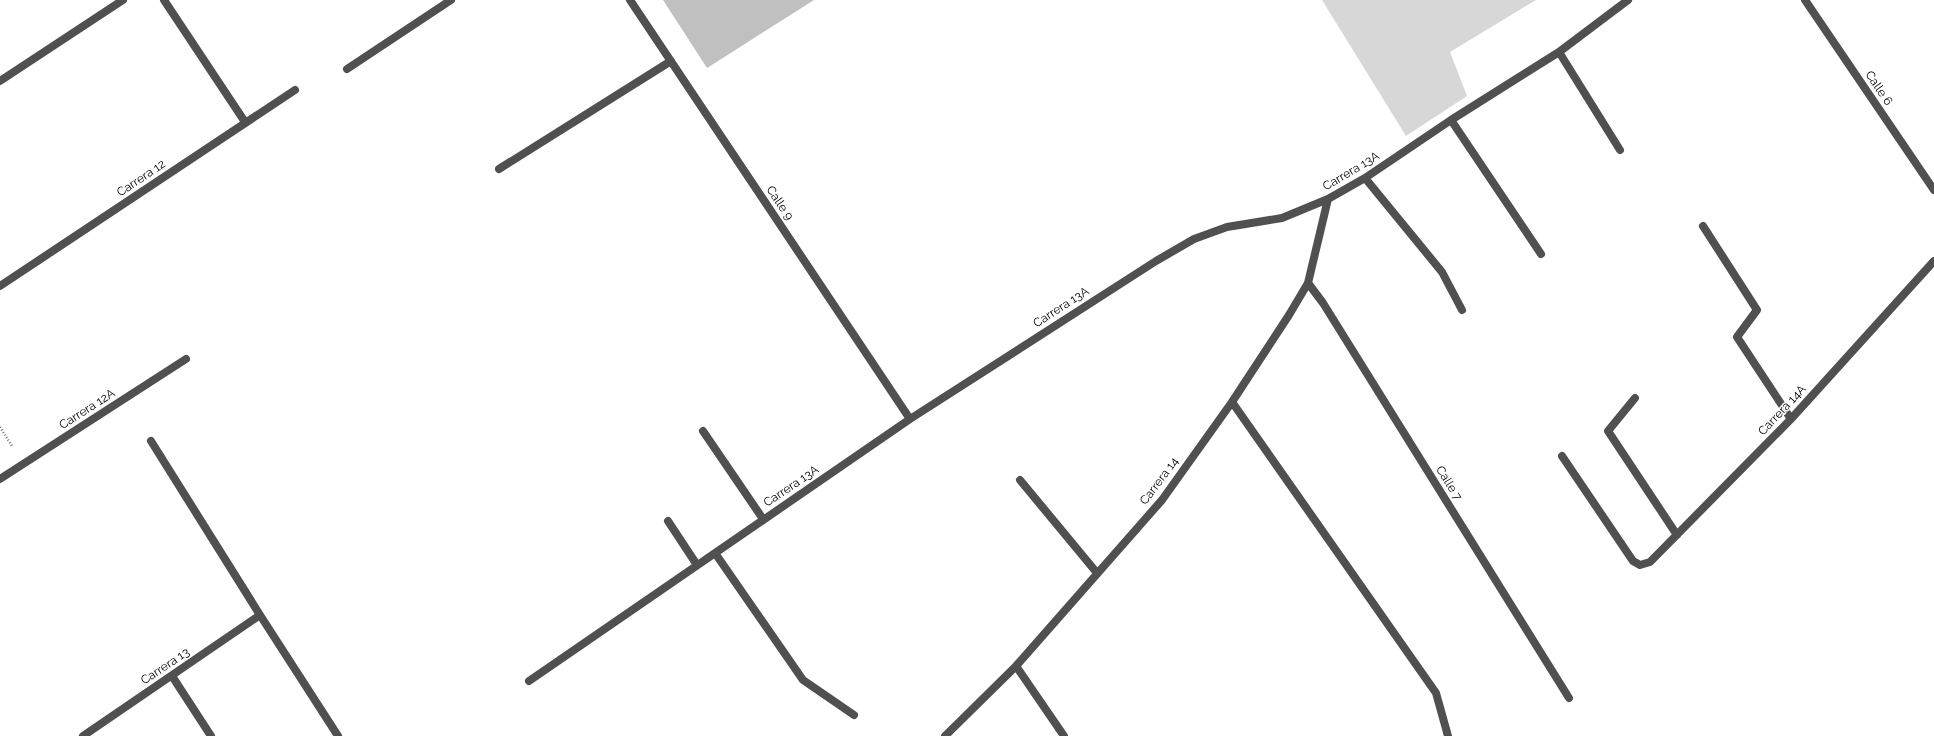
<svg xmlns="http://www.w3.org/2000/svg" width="1934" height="736" viewBox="0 0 1934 736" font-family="Raleway,sans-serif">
<rect width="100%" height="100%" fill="#fff"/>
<path fill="#d7d7d7" d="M1322,0H1536L1450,52L1467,96L1406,136Z"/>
<path fill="#c0c0c0" d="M663,0H814L707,68Z"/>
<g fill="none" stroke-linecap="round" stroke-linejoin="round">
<path stroke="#727272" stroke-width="2.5" stroke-dasharray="1 2" stroke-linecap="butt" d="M0,427L12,446"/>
<path stroke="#505050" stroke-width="8" d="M164,0L245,122
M630,0L910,419
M1805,0L1934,190
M1559,52L1620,150
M347,69L451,0
M0,81L123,0
M1451,120L1541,254
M499,169L671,61
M1365,178L1442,272L1462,310
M1703,226L1757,310L1737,337L1791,419
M1308,283L1323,303L1569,698
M0,286L295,90
M1635,398L1608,431L1677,535
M1232,402L1436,693L1448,736
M703,431L763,519
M151,441L260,615L338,736
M1562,456L1633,561L1640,565L1650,562L1791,419L1934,261
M0,479L186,359
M1020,480L1097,573
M668,521L697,565
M715,553L803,680L854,715
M1016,666L1064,736
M172,676L211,736
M529,681L910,419L1156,261L1194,239L1227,227L1282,218L1328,199L1365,178L1451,120L1559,52L1628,0
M83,736L260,615
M945,736L1016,666L1162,500L1232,402L1289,315L1308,283L1328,199"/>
</g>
<g text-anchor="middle" stroke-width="3" stroke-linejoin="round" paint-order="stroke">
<g font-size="12" fill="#000" stroke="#fff">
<text transform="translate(1879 88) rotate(56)" y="4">Calle 6</text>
<text transform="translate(1351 171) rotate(-31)" y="4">Carrera 13A</text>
<text transform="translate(141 178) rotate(-34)" y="4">Carrera 12</text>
<text transform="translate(780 203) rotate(56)" y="4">Calle 9</text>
<text transform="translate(1061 307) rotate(-33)" y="4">Carrera 13A</text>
<text transform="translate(87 409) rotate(-33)" y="4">Carrera 12A</text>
<text transform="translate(1782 410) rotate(-47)" y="4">Carrera 14A</text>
<text transform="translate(1159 481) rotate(-53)" y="4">Carrera 14</text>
<text transform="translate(1449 483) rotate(58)" y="4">Calle 7</text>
<text transform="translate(791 486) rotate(-34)" y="4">Carrera 13A</text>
<text transform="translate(165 666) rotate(-34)" y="4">Carrera 13</text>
</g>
</g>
</svg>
